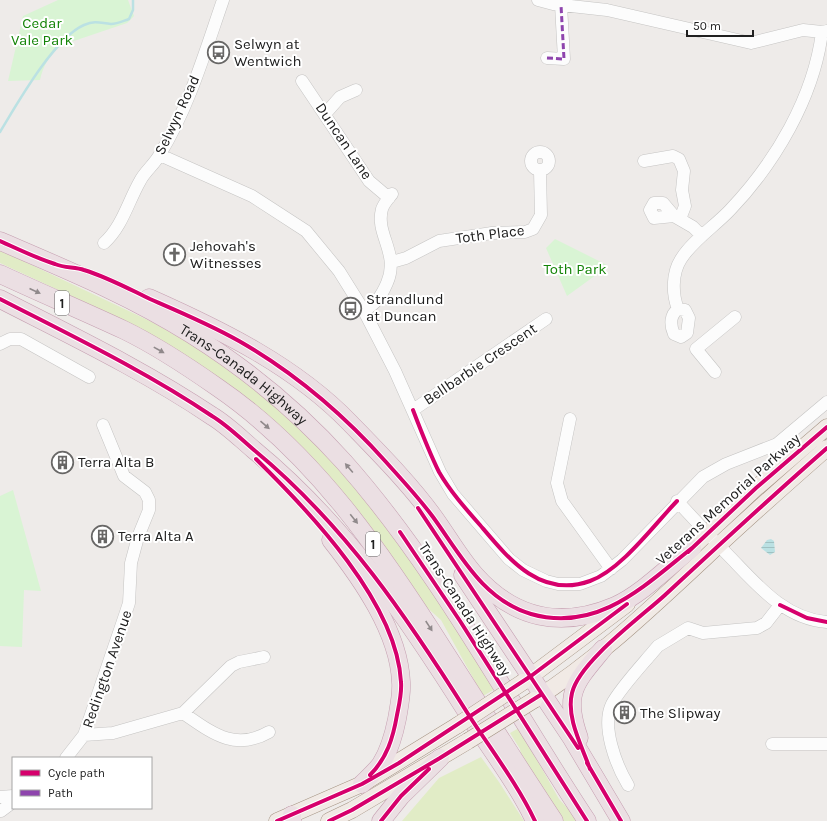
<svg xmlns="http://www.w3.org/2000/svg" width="827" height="821" viewBox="0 0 827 821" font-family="Karla,sans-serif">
<defs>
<pattern id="water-rules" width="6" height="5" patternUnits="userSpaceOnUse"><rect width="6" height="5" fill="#bbe1e3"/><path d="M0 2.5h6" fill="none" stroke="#a0c1c2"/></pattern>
</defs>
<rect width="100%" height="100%" fill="#eeebe9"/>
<path fill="#e1ecc6" d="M0,250L152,322L196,347L234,372L281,409L351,480L421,575L495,689L483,696L441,620L424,605L325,474L95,307L0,263Z
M519,728L559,799L579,821H562L521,755L520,749L510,733Z
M481,757L499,782L524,821H402L439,778Z"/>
<path fill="#d9f4d4" d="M58,0H128L134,16L127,23L62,45C50,53 43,66 40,80L8,81L23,16Z
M555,239L607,265V267L567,296L546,248Z
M13,490L41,591L24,590L22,647L0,646V496Z"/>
<path fill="url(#water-rules)" d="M771,539L774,541L775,552L770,555L761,548L767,540Z"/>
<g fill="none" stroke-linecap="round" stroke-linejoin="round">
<path stroke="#bbe1e3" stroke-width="2.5" d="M0,132C17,104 54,38 84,25C96,20 100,23 111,24C117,24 123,21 129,19L133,10V0"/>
<defs>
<path id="minor" d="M538,0L553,4L607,10L751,43L803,30L822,32L827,31
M547,58L564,59L561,5
M302,81L369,181L389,198
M325,114L340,97L356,90
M531 161a9 9 0 1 1 18 0a9 9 0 1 1-18 0Z
M160,155L252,196L306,231L339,271L364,311L395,371L440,472L453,494L509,559L523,570L546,581L558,584H580L601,576L622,560L703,477L726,464L777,444L827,402
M644,161L673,156L679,159L684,171L682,190L685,206L680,219
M674,216L654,218L650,210L654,203H663L674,216L693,227L702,236
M104,243C122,227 128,202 140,181C145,171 155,164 160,154C189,107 205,52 223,0
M392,262L406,258L439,241L492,233L525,232L533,229L541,215L540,171
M678,309C672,294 672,273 681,259C693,240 715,226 730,210C775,163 814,97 822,32
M678,309L685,310L689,318L687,333L681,337L674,334C670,325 670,315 678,309Z
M364,311C376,303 381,297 387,283C400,253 375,235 382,209C384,203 389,198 392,194
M0,344L10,339H21L89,377
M715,372L696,349L735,317
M413,410L546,319
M570,419L557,483L562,501L611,569
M677,501C695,520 712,539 730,557C757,585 785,619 827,622
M183,713C211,732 234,752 269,732
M84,735L113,733L183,713L231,666L239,662L264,657
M772,744H827
M66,758L84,735L125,615L129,603L131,563L138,537L149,510V500L145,492L124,476L103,425
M628,785C616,765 601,726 612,704C619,690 641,666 652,653L658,646L688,628L703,633L757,628L766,623L780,605
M0,797L13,796
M1,811L13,802"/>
<path id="major" d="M683,556L756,488L827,427
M523,682L627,604
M534,700C597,660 651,608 705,558C745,520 786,484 827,448
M277,821L362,784L458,725
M329,821L352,810L468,741"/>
<g id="highway">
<path id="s1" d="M0,241C65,269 131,296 191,334C247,369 300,413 344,462C439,569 508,702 587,821"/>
<path d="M0,274C41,293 83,311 124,330C157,346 187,366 217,387C315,454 382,553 445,652C481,708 517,765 554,821"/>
<path d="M149,298C221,330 295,366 350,423C379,453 409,483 433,516C447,535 459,557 475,575C514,619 561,629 615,606C642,594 669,566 692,548"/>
<path d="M0,299C72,336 145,371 212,416C227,425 240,438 254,450C346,526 407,617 470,717C492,751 518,785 535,821"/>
<path d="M331,540C361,578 399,632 401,682C402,694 399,707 397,719C394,734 389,751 381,764C376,771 368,778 362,784"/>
<path d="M463,575L571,737L621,821"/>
<path d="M579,738C563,693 575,683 603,649"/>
<path d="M292,821V815"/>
<path d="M381,821L401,796L440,758"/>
</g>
</defs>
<use href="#minor" stroke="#c5c4c3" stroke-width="13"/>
<use href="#major" stroke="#a59484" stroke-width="17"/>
<use href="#highway" stroke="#c59eb0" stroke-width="19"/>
<use href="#minor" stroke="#fcfcfc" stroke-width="12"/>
<use href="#major" stroke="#f1eae5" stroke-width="16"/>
<use href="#highway" stroke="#ebdfe3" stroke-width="18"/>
<defs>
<path id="major-bridge" d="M458,725L523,682
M468,741L534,700"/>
</defs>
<use href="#major-bridge" stroke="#a59484" stroke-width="17" stroke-linecap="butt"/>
<use href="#major-bridge" stroke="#f1eae5" stroke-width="16"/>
<path stroke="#8e44ad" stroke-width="3" stroke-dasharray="6 3" stroke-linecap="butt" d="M547,58L564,59L561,5"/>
<defs>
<path id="cycleway" d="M0,241C18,249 36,258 55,264C64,268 75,267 84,270C107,277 129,289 150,299C180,312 211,325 239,341C295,373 343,414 386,462C402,480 419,498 433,517C460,554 483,600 531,614C598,633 644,586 692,548
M0,299C72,336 145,371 212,416C227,425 240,438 254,450C346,526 407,617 470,717C492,751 518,785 535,821
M413,410C421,431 429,452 439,472C450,491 465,508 480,525C508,558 540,599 590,581C621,570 654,525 677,501
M256,459C310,512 397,603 401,682C402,693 399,705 397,715C393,738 387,758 370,775
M418,508L578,748
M400,532L460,621L587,821
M688,552L756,488L827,427
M780,605L807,618L827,622
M587,763L621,821
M590,769C582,746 566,718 572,693C579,662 641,617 665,595C719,545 772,496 827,448
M277,821L362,784L399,763L531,676L627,604
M329,821L352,810L440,758L542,694
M381,821L401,796L429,769"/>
</defs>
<use href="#cycleway" stroke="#fff" stroke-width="6"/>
<use href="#cycleway" stroke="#d6006c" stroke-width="4"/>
</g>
<defs><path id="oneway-solid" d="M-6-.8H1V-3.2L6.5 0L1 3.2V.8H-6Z"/></defs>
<g fill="#90898b">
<use href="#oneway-solid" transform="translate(35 291) rotate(24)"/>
<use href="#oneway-solid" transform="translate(159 350) rotate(29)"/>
<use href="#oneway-solid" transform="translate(265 425) rotate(41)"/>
<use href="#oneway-solid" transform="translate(349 468) rotate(-130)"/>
<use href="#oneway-solid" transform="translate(354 519) rotate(51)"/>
<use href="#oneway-solid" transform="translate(429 626) rotate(57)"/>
</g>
<defs>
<symbol id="bus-ring" viewBox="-11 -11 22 22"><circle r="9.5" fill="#fff" stroke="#686766" stroke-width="1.5"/><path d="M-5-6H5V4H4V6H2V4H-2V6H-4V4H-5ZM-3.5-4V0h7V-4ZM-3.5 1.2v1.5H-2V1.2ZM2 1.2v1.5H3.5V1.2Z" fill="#686766"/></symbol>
<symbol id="church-ring" viewBox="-11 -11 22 22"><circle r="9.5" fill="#fff" stroke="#686766" stroke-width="1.5"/><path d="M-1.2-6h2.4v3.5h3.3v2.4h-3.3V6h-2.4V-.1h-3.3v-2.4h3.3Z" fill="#686766"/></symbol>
<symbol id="building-ring" viewBox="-11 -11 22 22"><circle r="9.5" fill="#fff" stroke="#686766" stroke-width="1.5"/><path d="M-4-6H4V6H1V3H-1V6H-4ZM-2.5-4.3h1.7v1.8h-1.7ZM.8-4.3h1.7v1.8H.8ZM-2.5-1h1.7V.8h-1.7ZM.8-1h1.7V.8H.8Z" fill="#686766"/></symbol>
</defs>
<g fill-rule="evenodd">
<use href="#bus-ring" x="206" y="40" width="25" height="25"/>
<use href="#church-ring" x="162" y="242" width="25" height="25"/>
<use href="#bus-ring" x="338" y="296" width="25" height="25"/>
<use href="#building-ring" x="50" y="450" width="25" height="25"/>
<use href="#building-ring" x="90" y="524" width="25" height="25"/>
<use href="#building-ring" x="612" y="700" width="25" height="25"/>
</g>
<g text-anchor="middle" stroke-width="4" stroke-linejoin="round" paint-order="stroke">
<g fill="#fff" stroke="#636363" stroke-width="1">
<rect x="55" y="291" width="14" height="24" rx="3"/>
<rect x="366" y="532" width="14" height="24" rx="3"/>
</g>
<g font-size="14" font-weight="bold" fill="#202020">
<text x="62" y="308">1</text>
<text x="373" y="549">1</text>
</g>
<g font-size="15" fill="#138407" stroke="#fff">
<text x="42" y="28">Cedar<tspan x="42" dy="17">Vale Park</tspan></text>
<text x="575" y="274">Toth Park</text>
</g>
<g font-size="15" fill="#202020" stroke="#fff" text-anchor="start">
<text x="234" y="49">Selwyn at<tspan x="234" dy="17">Wentwich</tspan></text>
<text x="190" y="251">Jehovah's<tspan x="190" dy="17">Witnesses</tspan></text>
<text x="366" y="304">Strandlund<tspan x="366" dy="17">at Duncan</tspan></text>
<text x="78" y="467">Terra Alta B</text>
<text x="118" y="541">Terra Alta A</text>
<text x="640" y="718">The Slipway</text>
</g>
<g font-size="15" fill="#202020" stroke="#fff">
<text transform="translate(177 115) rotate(-65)" y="5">Selwyn Road</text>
<text transform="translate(344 141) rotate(56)" y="5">Duncan Lane</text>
<text transform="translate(490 234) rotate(-7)" y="5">Toth Place</text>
<text transform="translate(480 364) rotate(-34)" y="5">Bellbarbie Crescent</text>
<text dy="5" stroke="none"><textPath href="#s1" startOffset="279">Trans-Canada Highway</textPath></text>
<text transform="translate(728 499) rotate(-42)" y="5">Veterans Memorial Parkway</text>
<text transform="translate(465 609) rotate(57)" y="5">Trans-Canada Highway</text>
<text transform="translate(107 669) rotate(-71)" y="5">Redington Avenue</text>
</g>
</g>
<rect x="12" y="757" width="140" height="52" fill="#ffffff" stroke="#a6a6a6"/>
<rect x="20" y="770" width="20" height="6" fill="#d6006c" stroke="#a6a6a6"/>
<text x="48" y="777" font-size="12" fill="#202020">Cycle path</text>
<rect x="20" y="790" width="20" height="6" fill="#8e44ad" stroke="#a6a6a6"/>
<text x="48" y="797" font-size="12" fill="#202020">Path</text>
<path d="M687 30v6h66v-6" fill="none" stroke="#202020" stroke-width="2"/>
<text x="693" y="30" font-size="12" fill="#202020" stroke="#ffffff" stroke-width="3" paint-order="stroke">50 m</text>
</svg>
